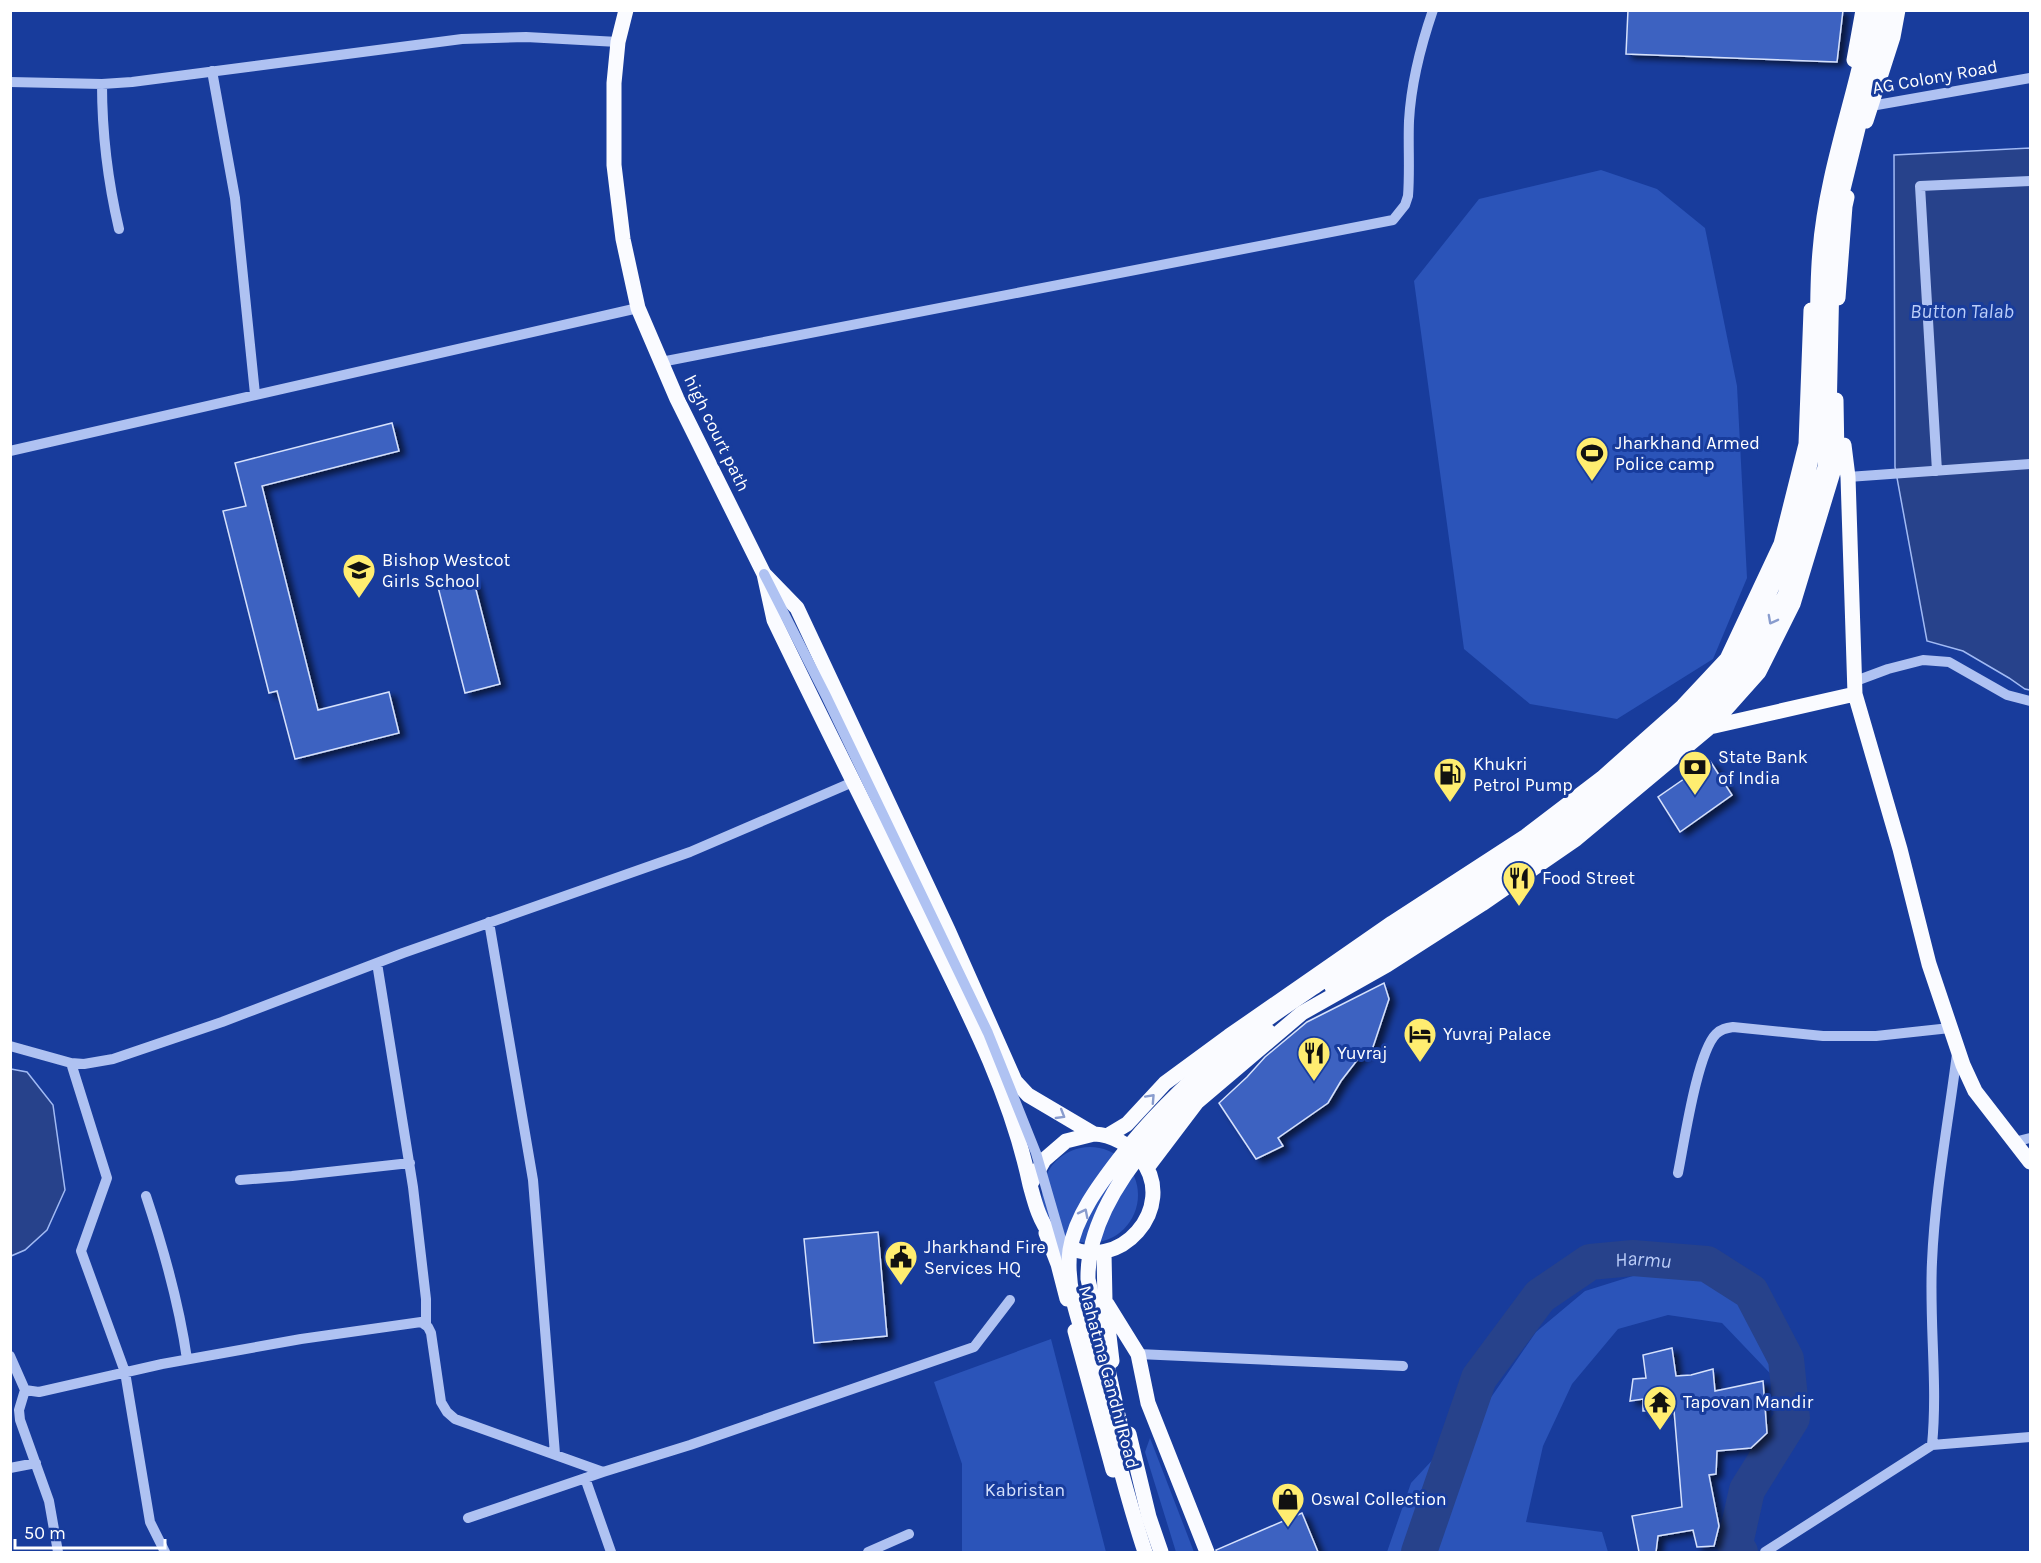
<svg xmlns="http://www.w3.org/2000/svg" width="2041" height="1563" viewBox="0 0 2041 1563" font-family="Karla,sans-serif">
<defs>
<filter id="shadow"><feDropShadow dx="6" dy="4" stdDeviation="3" flood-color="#0009"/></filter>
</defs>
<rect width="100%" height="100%" fill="#183c9c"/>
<path fill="#2b54b9" d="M1601,170L1657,189L1705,228L1737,386L1747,578L1713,659L1617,719L1530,704L1464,649L1414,281L1479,199Z
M1042 1195a48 48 0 1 1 96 0a48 48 0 1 1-96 0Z
M1693,1273L1734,1294L1760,1321L1781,1358L1784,1388L1722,1323L1668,1315L1618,1329L1572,1384L1543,1446L1526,1522L1602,1532L1608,1552H1387L1411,1483L1492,1396L1536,1332L1585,1291L1636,1275Z
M1051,1339L1106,1552H962V1464L934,1382Z
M1150,1438L1194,1552H1176L1145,1452Z"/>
<path fill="#27428b" stroke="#a1baf4" stroke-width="1.5" d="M2030,148V690L2025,689L2009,678L1963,651L1927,641L1895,467L1894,155Z
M11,1069L27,1072L53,1105L65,1190L47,1230L25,1250L11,1256Z"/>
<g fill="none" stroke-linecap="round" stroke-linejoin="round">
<path stroke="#27428b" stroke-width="36" id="s1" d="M1419,1552L1479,1378L1540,1296L1590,1262L1633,1258L1707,1264L1751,1292L1786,1359L1792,1418L1747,1490L1735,1544L1740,1552"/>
</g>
<path fill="#3c62c1" stroke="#d6e1fc" stroke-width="1.5" filter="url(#shadow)" d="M1628,10H1843L1837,62L1626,54Z
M392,423L399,451L262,486L318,710L389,692L399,733L295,759L277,691L269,693L223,511L246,506L235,463Z
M473,578L500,684L465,693L438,587Z
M1710,761L1732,795L1680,832L1658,797Z
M1384,983L1389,999L1373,1047L1358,1059L1341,1081L1328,1103L1278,1138L1283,1146L1256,1159L1219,1103L1247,1077L1265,1057L1307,1022Z
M878,1232L887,1336L814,1343L804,1239Z
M1672,1348L1676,1376L1691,1375L1713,1369L1715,1391L1763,1381L1767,1433L1751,1448L1717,1451L1716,1474L1709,1475L1719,1526L1714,1546L1697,1547L1693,1530L1658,1536L1656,1552H1639L1632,1516L1682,1507L1674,1410L1643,1411V1399L1630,1401L1633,1379L1646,1378L1643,1355Z
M1302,1513L1318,1552H1217L1216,1550Z"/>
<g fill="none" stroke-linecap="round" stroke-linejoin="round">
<path stroke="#afc2f2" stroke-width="10" d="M212,71L235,198L255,394
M10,82L102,84L132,82L462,39L526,37L618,42
M102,84C102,133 108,182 119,229
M1865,105L1871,106L2030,78
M661,362L1393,220L1405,205L1408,196C1410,171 1408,146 1409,121C1411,84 1421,45 1433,10
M10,451L638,308
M1937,471L1920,186L2030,181
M1848,477L2030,464
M1853,682L1888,669L1923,660L1949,662L2007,695L2030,701
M489,922L533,1180L555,1454
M377,963L413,1187L426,1299V1324
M10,1046L71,1063L84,1064L113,1059L222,1022L403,953L690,852L853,782
M71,1063L107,1178L81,1251L125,1372L150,1522L165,1552
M2014,1142L2030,1138
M1678,1173C1684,1144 1697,1053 1716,1034C1721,1029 1726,1028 1733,1027L1823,1036H1876L1950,1028
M240,1180L292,1176L410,1163
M146,1196C164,1250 179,1303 187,1359
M1138,1354L1403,1366
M10,1356L25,1390L39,1392L162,1364L301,1339L421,1322L428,1327L431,1333L441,1402L447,1412L455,1419L603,1472
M25,1390L19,1410L20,1420L49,1501L58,1552
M1932,1445L2030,1437
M10,1468L36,1463
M585,1478L611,1552
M468,1518L603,1472L690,1445L974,1347L1010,1300
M868,1552L909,1534
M1765,1552L1932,1445C1938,1384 1929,1323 1932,1262C1935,1192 1948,1124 1957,1054"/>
<path stroke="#fafbff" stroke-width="15" d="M626,10L618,42L614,83V165L623,239L638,308L677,399L764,574L774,620C821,718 870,815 919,913C962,1000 1010,1089 1030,1185
M1854,60L1863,10
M1866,121L1893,37L1898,10
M1838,298L1845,206L1847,197
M1844,445L1848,477L1855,694L1900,849L1929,964L1963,1065L1975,1091L2030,1162
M764,574L797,608L948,930L1015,1081L1028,1095L1094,1134
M1710,727L1855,694
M1094,1134C1113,1135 1129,1145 1141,1159C1179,1207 1119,1276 1065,1245C1060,1242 1054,1240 1051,1235C1039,1220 1035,1203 1030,1185L1044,1160L1066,1141Z
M1107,1136L1127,1124L1165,1083L1229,1036L1392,923L1526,836L1602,778L1683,706L1727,659L1781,544L1806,444L1811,310
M1147,1168L1197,1102L1302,1013L1387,965L1482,904L1576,839L1710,727L1759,672L1793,604L1837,459L1836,400
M1046,1233L1058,1264L1067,1299
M1104,1253L1105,1301L1112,1361
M1107,1304L1138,1354L1148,1403L1207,1552
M1075,1331L1113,1470
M1129,1434L1149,1517L1161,1552"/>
<path stroke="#afc2f2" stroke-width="10" d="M764,574L826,696L988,1033L1036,1153L1067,1260"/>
<path stroke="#fafbff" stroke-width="15" d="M1332,987L1445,917L1545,850L1609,802L1701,723L1744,671L1785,595L1803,548L1825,467L1829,418L1832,276L1836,218L1887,10
M1126,1451L1088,1279C1086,1184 1199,1087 1268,1031
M1145,1552C1126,1495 1112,1437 1097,1379C1086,1338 1064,1293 1070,1250C1075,1217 1099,1185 1119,1159C1149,1120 1187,1083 1225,1051C1254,1027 1286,1006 1317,985C1422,914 1533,852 1628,769C1666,736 1708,705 1734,661C1778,586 1811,500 1816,412C1820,358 1815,304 1820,251C1826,171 1858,90 1872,10"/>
</g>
<defs><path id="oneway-chevron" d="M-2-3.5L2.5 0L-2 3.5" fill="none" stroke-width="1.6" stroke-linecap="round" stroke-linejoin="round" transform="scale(1.5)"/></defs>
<g stroke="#899cce">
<use href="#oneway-chevron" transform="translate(1772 620) rotate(118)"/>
<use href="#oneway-chevron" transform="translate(1151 1098) rotate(-47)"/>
<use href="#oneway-chevron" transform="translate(1061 1115) rotate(31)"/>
<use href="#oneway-chevron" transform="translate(1084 1213) rotate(-63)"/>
</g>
<defs>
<symbol id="stadium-pin" viewBox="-11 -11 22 30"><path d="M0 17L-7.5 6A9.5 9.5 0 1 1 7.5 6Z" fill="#ffed70" stroke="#183c9c"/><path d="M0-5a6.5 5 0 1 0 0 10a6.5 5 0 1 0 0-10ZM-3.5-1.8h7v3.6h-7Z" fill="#111"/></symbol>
<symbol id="school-pin" viewBox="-11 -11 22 30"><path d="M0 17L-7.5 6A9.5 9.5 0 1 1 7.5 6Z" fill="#ffed70" stroke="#183c9c"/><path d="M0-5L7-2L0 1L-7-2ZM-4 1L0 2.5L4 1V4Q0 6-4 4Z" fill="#111"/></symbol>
<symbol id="bank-pin" viewBox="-11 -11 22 30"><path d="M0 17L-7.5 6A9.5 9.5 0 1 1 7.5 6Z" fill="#ffed70" stroke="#183c9c"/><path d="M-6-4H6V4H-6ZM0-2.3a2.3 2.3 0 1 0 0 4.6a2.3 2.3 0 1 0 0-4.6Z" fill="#111"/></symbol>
<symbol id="fuel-pin" viewBox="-11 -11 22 30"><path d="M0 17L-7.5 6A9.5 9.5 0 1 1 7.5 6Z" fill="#ffed70" stroke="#183c9c"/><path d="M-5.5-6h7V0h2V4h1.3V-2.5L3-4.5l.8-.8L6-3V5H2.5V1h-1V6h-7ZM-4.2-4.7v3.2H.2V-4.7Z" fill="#111"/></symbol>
<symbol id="restaurant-pin" viewBox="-11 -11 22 30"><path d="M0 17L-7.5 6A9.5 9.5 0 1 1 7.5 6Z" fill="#ffed70" stroke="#183c9c"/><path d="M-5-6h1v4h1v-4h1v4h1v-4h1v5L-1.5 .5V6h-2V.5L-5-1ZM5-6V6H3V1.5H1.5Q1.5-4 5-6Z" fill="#111"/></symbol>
<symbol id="hotel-pin" viewBox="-11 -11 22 30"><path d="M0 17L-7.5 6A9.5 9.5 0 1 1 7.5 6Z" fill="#ffed70" stroke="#183c9c"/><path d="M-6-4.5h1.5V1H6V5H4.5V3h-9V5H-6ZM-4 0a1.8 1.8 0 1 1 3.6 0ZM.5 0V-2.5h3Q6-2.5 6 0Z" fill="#111"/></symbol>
<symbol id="civic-pin" viewBox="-11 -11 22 30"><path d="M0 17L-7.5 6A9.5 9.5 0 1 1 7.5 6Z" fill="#ffed70" stroke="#183c9c"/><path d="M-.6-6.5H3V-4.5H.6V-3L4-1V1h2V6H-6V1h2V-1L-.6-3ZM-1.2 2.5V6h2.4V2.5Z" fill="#111"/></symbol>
<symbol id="temple-pin" viewBox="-11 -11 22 30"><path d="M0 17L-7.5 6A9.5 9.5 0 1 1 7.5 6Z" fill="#ffed70" stroke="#183c9c"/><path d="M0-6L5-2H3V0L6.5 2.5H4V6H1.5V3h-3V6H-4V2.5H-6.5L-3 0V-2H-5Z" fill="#111"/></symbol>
<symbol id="shop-pin" viewBox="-11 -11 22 30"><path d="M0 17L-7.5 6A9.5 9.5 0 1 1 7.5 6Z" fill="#ffed70" stroke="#183c9c"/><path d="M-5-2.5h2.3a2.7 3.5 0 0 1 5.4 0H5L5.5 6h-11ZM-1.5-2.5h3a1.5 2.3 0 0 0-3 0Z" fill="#111"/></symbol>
</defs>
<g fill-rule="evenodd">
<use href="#stadium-pin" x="1573" y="434" width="38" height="52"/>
<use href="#school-pin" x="340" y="551" width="38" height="52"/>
<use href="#bank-pin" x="1676" y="748" width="38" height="52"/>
<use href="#fuel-pin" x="1431" y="755" width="38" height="52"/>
<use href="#restaurant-pin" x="1500" y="859" width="38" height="52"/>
<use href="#hotel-pin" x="1401" y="1015" width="38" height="52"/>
<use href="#restaurant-pin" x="1295" y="1034" width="38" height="52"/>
<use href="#civic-pin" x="882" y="1238" width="38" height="52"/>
<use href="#temple-pin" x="1641" y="1383" width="38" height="52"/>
<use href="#shop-pin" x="1269" y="1480" width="38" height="52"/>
</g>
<g text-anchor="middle" stroke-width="6" stroke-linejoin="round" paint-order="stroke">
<g font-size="18" fill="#fff" stroke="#183c9c">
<text transform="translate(1935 77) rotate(-10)" y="6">AG Colony Road</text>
<text transform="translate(717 433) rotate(64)" y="6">high court path</text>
<text transform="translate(1109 1377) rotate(75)" y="6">Mahatma Gandhi Road</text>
</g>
<g font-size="18" fill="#fff" stroke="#183c9c" text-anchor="start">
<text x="1615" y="449">Jharkhand Armed<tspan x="1615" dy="21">Police camp</tspan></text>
<text x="382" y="566">Bishop Westcot<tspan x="382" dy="21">Girls School</tspan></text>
<text x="1718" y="763">State Bank<tspan x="1718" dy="21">of India</tspan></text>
<text x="1473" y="770">Khukri<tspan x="1473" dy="21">Petrol Pump</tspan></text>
<text x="1542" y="884">Food Street</text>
<text x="1443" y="1040">Yuvraj Palace</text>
<text x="1337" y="1059">Yuvraj</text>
<text x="924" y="1253">Jharkhand Fire<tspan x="924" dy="21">Services HQ</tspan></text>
<text x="1683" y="1408">Tapovan Mandir</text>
<text x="1311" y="1505">Oswal Collection</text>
</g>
<g font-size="18" fill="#d6e1fc" stroke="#183c9c">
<text x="1025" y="1496">Kabristan</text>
</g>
<g font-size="20" font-style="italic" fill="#bbcdf8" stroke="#183c9c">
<text x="1962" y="318">Button Talab</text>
<text dy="7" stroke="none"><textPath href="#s1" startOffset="400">Harmu</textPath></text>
</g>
</g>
<rect width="2041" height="1563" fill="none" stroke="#ffffff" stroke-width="24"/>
<path d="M15 1539v9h150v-9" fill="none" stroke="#ffffff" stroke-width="3"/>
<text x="24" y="1539" font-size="18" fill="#ffffff" stroke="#183c9c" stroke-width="4.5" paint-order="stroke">50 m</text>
</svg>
